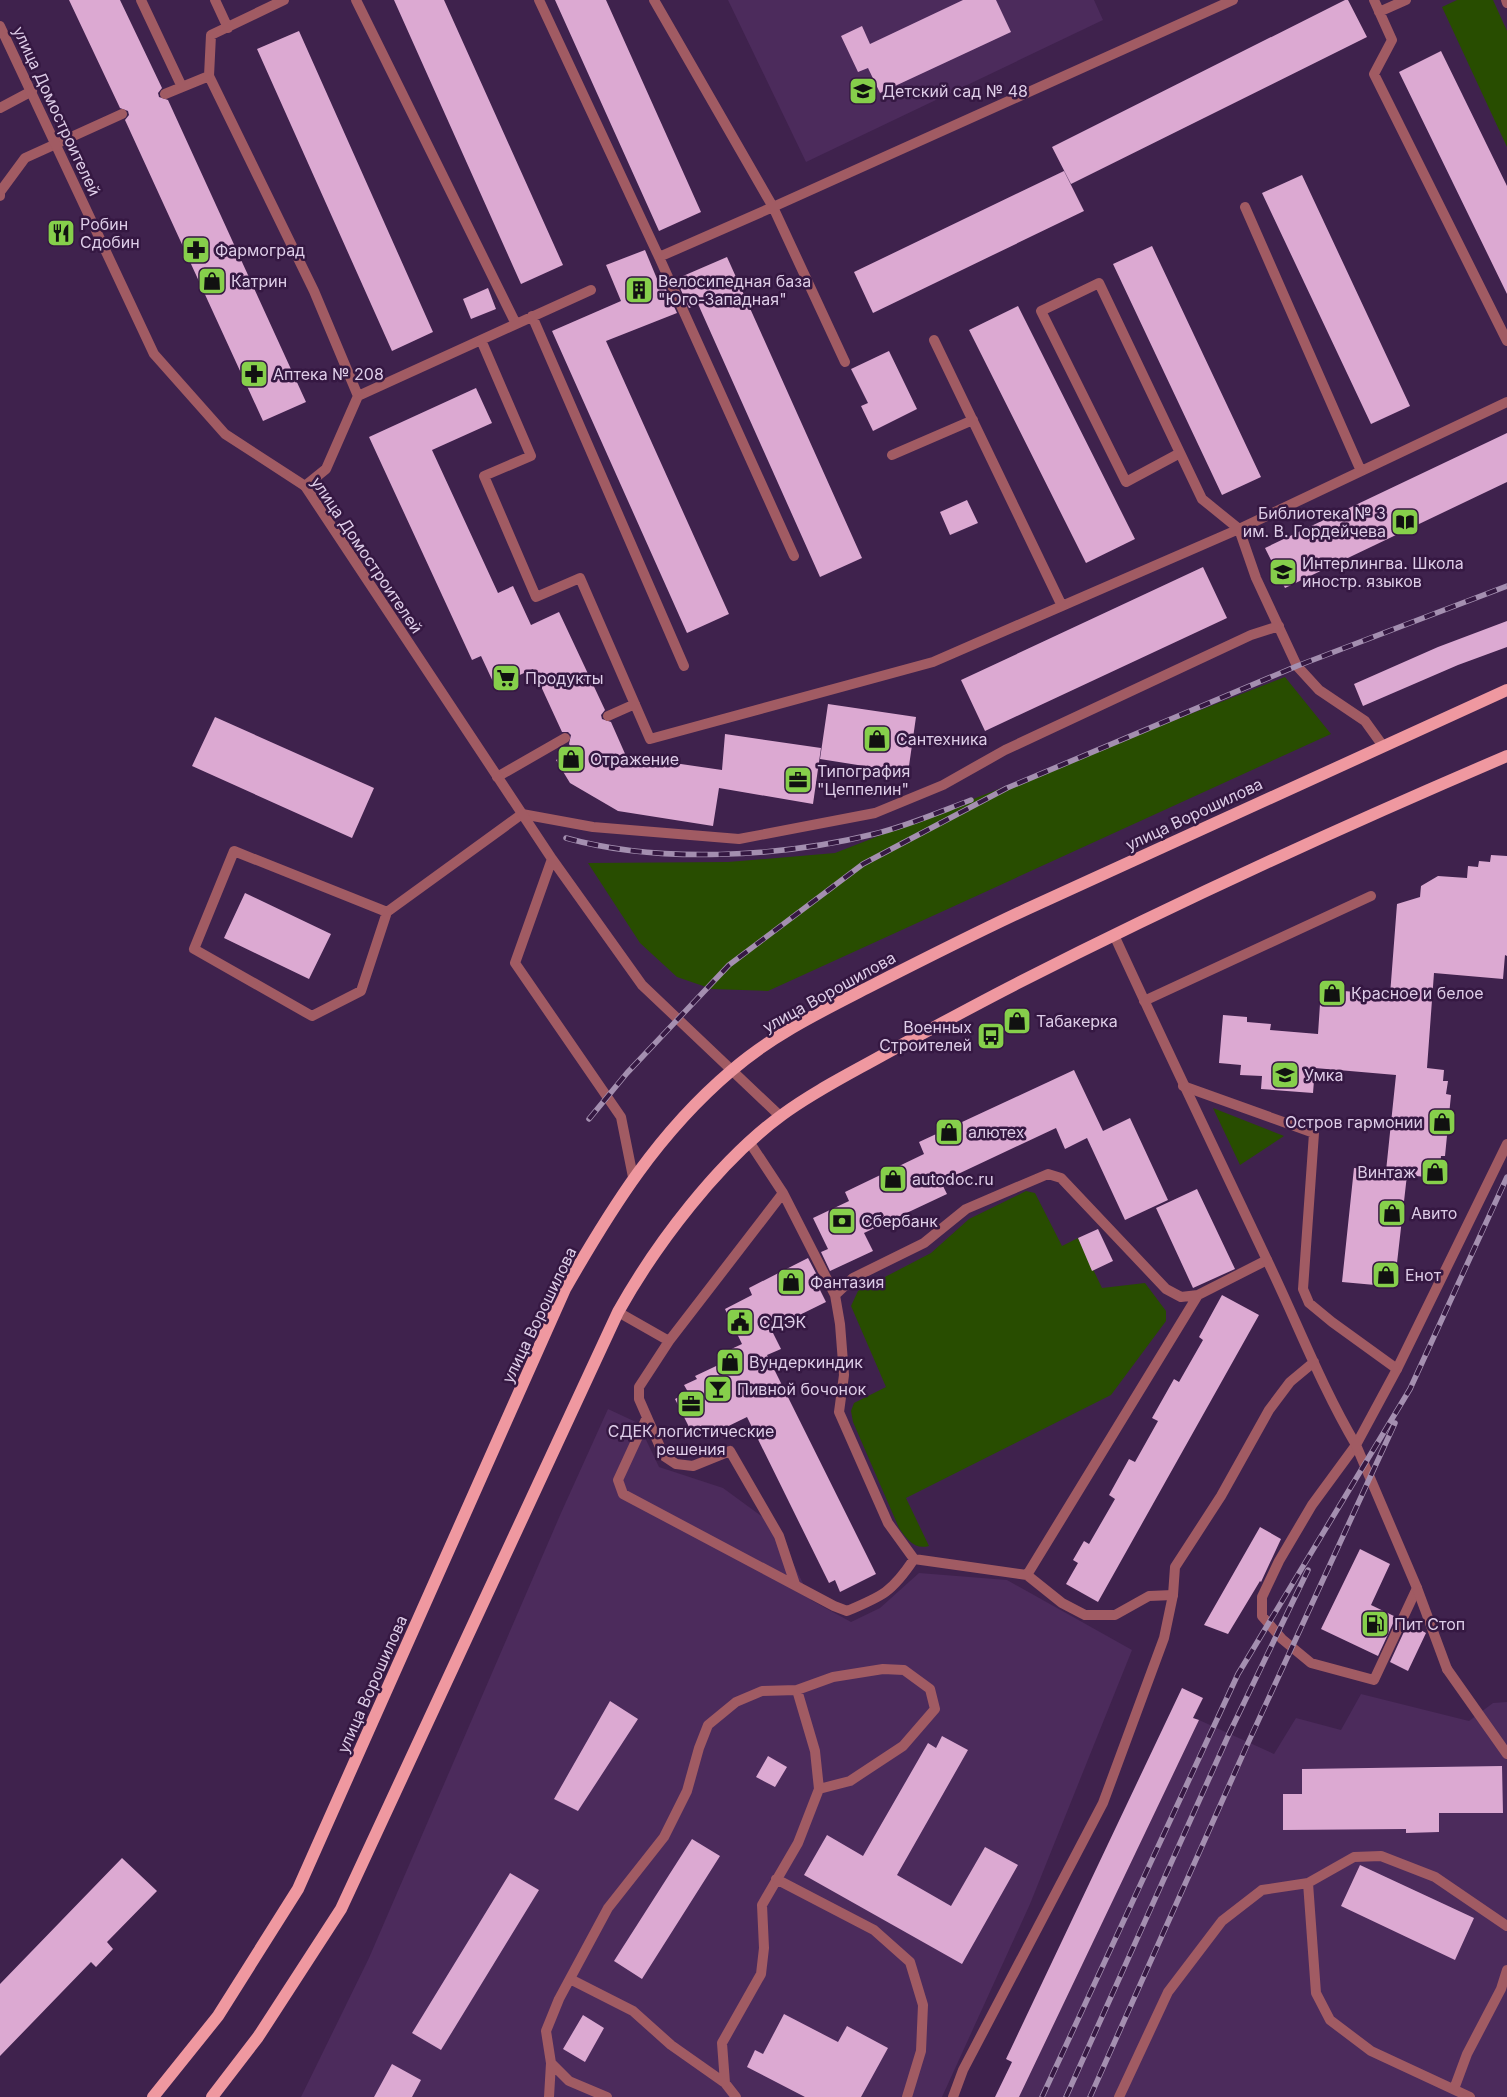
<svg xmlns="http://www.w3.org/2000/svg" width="1507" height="2097" viewBox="0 0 1507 2097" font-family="Inter,sans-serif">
<rect width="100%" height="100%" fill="#3f224d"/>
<path fill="#4c2b5c" d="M728,0H1094L1103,20L806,162Z
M608,1409L638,1423L659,1467L723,1488L775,1526L811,1600L851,1622L880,1608L919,1573L1007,1580L1132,1650L1030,1904L942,2097H301L369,1958L561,1513Z
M1361,1694L1469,1721L1493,1703L1507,1702V2097H1019L1199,1720L1274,1754L1296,1718L1341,1730Z"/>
<path fill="#284d00" d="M1457,0H1493L1507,31V147L1442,7Z
M1285,677L1331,734L768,991L712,989L677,977L640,943L588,863L728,862L835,853Z
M1213,1108L1284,1136L1240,1165Z
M1026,1191L1035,1193L1062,1246L1078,1238L1102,1288L1145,1283L1166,1311V1321L1111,1395L906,1498L929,1546C914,1550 907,1539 899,1528L853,1422L851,1411L854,1403L886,1387L851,1306L858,1291L931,1253L969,1219Z"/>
<path fill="#dca9d2" d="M69,0H120L162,88L158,93L159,97L168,100L306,402L263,421L125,120L129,115L128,111L120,108Z
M394,0H444L563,265L521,284Z
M555,0H606L701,212L659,231Z
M963,0H996L1011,32L880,93L868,68L858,72L841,36L862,26L870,44Z
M1345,0H1348L1367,37L1071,184L1052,147Z
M299,31L433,332L392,351L257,49Z
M1441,51L1507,186V294L1399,72Z
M1064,171L1084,211L873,313L854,272Z
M1302,175L1410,406L1371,424L1262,193Z
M1152,246L1261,477L1222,495L1113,264Z
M645,250L660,286L664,285L677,313L606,341L729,614L687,633L552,331L621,301L606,265Z
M727,257L862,558L820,577L698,304L689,308L676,279Z
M488,288L496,309L471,319L463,299Z
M1018,306L1135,539L1086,563L969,330Z
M889,351L917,409L873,431L861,406L868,403L851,369Z
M476,388L492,423L432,450L498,593L513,586L531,625L559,612L605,710L601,715L602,719L611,722L626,756L722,770L725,734L821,748L813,804L719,788L713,826L618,811L570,783L556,760L573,751L569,744L571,735L568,732H562L533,669L495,686L481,656L472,660L369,437Z
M1507,433V482L1285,588L1265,548Z
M967,500L978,523L950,535L940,512Z
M1203,567L1227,618L985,731L961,680Z
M1507,621V647L1458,665L1363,706L1354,684L1438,647Z
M828,704L916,717L908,773L820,759Z
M215,717L374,788L352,838L192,766Z
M1491,855L1507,856V956L1505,955L1503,979L1434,973L1427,1068L1444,1070L1443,1081H1448L1446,1094L1451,1095L1445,1156H1441L1440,1167H1436L1435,1178L1407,1175L1397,1263H1393L1391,1275L1387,1274L1386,1286L1342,1282L1354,1168L1386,1171L1396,1075L1315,1068L1313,1093L1261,1089L1262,1076L1240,1075L1241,1065L1219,1063L1223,1015L1247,1017V1022L1271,1024L1270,1030L1318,1034L1321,989L1390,995L1397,904L1420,897L1421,886L1438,876L1467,878L1468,866L1478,867L1479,861L1490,862Z
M245,893L331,934L309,979L224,938Z
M1074,1070L1103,1131L1130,1118L1168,1200L1125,1220L1087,1138L1065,1149L1056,1128L941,1182L947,1194L864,1233L873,1251L830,1271L821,1252L828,1249L813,1218L849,1201L845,1192L924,1154L919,1142Z
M1197,1189L1235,1269L1193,1288L1156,1208Z
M1098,1229L1113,1261L1092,1271L1078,1238Z
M808,1258L818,1277L814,1278L826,1302L771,1329L781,1349L767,1355L876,1574L840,1592L835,1580L829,1583L747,1417L708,1436L704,1430L693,1435L675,1399L688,1392L684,1385L697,1379L695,1376L731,1359L727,1351L742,1344L725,1309L752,1295L749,1288Z
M1222,1295L1259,1315L1098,1602L1066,1584L1078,1563L1073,1560L1084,1541L1089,1544L1115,1499L1109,1495L1129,1459L1135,1462L1158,1421L1152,1418L1174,1379L1179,1382L1203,1340L1199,1337Z
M1260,1527L1281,1539L1261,1582L1260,1581L1228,1634L1204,1625Z
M1360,1549L1390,1564L1371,1605L1396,1617L1378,1656L1321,1629Z
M1408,1623L1426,1633L1408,1671L1390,1662Z
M1182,1688L1203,1698L1193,1718L1199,1720L1019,2097H995L1012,2062L1006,2059Z
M610,1701L638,1719L578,1811L554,1799Z
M942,1736L968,1750L897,1875L951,1906L985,1847L1018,1865L962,1964L804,1875L827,1835L863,1856L928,1743L936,1748Z
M768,1756L787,1767L775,1787L756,1777Z
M1502,1766L1503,1813H1439V1832L1406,1833V1829L1283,1830V1794H1302V1769Z
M692,1839L720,1856L642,1979L614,1961Z
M122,1858L157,1891L107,1942L113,1949L96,1967L91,1962L0,2056V1984Z
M1360,1865L1474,1918L1455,1960L1341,1906Z
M510,1873L539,1890L441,2050L412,2033Z
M784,2014L838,2042L847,2026L888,2048L861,2097H805L747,2067L755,2050L763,2054Z
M583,2015L604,2028L585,2062L563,2049Z
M392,2064L421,2080L412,2097H374Z"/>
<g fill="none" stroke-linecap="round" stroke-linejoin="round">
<path stroke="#a15b63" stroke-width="10" d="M141,0L182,87
M215,0L228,28
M356,0L516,324
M539,0L659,257L794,556
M654,0L773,207L1233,0
M1374,0L1392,40L1374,74L1507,341
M1506,0L1507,3
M1379,12L1406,0
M209,76L314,291L358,396
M165,94L209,76L211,35L284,0
M0,108L32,91
M0,196V192L25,158L122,114
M1245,207L1361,471
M659,257L773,207L845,362
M532,316L684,666
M481,340L531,456L484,476L536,597L580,578L650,739L933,662L1239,529L1507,402
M934,340L1062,606
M1180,453L1126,482L1041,311L1099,283L1202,499L1239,529L1256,578L1297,666L1319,690L1365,721L1383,746
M892,455L973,420
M305,486L326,469L358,396L591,290
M608,716L635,704
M497,777L565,738
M387,912L234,851L194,949L312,1016L361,991L387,912L522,814L593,827L739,839L875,813L943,785L1005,750L1251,635L1279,626
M1144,1001L1371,896
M1183,1086L1314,1133L1303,1289L1309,1303L1332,1322L1397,1369
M750,1143L783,1193L835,1295L840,1324L844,1375L839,1412L888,1523L914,1559L1027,1575L1062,1603L1085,1615H1115L1149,1596L1173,1595
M835,1295L853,1278L924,1243L966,1209L1048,1174L1061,1178L1166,1289L1181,1297L1198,1295L1267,1260
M618,1312L669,1341L783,1193
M669,1341L639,1387V1399L664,1456L676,1464L693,1466L730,1451L779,1536L795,1584
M647,1417L618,1480L623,1494L834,1606L847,1611C883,1596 892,1592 914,1559
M1356,1445L1312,1505L1279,1561L1262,1597V1616L1282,1639L1311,1663L1374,1680L1417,1588
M1027,1575L1198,1295
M1447,1669L1507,1754
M776,1879L874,1930L910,1962L923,2005L921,2051L907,2097
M1308,1883L1316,1993L1330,2020L1371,2051L1470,2097
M570,1979L633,2011L671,2045L725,2083
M1454,2089L1467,2054L1501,1989L1507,1970
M549,2097L551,2063
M607,2097L569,2081L551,2063L546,2031L559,1999L608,1908L664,1837L687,1791L699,1748L708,1725L736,1702L762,1691L797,1690L833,1677L883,1669L904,1670L930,1689L935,1709L903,1746L850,1781L819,1789
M736,2097L725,2083L722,2043L761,1974L764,1948L762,1905L798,1843L819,1789L815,1751L797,1690
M1119,2097L1168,1992L1222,1921L1262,1890L1308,1883L1354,1857L1381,1856L1435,1877L1507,1926"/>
<path stroke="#a15b63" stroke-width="10" d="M1114,935C1164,1044 1216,1152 1267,1260C1297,1322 1321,1386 1356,1445
M1447,1669L1417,1588L1356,1445L1397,1369L1507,1144
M953,2097L963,2070L1103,1803L1164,1638L1173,1595L1175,1567L1221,1496L1269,1410L1290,1382L1314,1362"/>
<path stroke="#a15b63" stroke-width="10" d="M0,26L154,354L225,434L305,486L552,859L642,985L780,1116
M552,859L515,963L621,1117L633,1177"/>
<path stroke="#ef98a0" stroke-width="12" d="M153,2097L218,2016L298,1889L565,1289C612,1207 658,1133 731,1071C771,1036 820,1012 867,988C920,961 973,934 1027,909C1186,835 1346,762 1507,690
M212,2097L258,2037L341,1909L618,1312C656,1244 718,1162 782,1115C813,1092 849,1074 883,1055C927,1031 971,1007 1016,984C1177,902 1341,827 1507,756"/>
<defs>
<path id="rail" d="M566,838C659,864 782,857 874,834C907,826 939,812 971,800
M589,1119L627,1073L729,965L863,864L1007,788L1297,666L1507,586
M1042,2097L1238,1674L1410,1389L1507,1177
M1066,2097L1229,1734L1308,1570
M1090,2097L1248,1743L1395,1423"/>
</defs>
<use href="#rail" stroke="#a48fb0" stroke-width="5.5"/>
<use href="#rail" stroke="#351842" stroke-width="4" stroke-dasharray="11" stroke-linecap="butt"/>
</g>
<defs>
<symbol id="school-square" viewBox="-11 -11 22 22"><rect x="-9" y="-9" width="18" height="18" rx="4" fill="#86cf4b" stroke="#351842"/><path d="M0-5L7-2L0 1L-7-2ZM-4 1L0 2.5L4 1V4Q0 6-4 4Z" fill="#111"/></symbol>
<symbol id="restaurant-square" viewBox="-11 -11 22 22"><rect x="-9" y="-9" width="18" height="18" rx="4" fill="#86cf4b" stroke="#351842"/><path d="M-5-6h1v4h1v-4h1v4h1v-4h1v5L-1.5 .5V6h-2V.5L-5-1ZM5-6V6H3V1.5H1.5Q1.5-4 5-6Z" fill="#111"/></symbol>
<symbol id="pharmacy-square" viewBox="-11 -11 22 22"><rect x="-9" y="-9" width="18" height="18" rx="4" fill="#86cf4b" stroke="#351842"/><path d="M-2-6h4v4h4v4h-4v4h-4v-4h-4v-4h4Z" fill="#111"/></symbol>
<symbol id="shop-square" viewBox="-11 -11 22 22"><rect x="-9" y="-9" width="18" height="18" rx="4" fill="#86cf4b" stroke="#351842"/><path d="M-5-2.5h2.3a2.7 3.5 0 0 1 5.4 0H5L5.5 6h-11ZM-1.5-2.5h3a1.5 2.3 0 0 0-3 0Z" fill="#111"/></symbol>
<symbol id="building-square" viewBox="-11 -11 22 22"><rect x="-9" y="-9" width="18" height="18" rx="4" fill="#86cf4b" stroke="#351842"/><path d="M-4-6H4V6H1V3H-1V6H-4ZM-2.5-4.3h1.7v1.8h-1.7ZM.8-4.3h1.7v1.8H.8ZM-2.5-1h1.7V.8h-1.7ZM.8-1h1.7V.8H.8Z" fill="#111"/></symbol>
<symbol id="library-square" viewBox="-11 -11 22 22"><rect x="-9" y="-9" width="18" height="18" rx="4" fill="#86cf4b" stroke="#351842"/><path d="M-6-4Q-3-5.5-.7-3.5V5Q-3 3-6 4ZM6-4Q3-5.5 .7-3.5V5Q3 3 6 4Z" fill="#111"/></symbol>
<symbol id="supermarket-square" viewBox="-11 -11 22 22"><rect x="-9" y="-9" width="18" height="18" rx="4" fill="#86cf4b" stroke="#351842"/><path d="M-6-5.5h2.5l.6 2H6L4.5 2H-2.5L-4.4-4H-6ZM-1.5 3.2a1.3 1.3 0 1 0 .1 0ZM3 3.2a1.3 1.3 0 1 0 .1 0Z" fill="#111"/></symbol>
<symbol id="office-square" viewBox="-11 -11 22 22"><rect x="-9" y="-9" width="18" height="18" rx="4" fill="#86cf4b" stroke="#351842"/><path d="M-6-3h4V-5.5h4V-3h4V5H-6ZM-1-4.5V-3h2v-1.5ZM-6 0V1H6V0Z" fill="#111"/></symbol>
<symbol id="bus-square" viewBox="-11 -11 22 22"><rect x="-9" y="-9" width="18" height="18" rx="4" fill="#86cf4b" stroke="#351842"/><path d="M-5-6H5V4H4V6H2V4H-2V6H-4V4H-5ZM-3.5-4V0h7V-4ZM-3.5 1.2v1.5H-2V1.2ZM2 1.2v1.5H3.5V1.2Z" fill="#111"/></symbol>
<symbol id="bank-square" viewBox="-11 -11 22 22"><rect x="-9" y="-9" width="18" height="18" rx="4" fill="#86cf4b" stroke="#351842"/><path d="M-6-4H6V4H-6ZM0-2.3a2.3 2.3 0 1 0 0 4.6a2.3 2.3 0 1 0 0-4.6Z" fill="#111"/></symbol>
<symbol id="civic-square" viewBox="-11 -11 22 22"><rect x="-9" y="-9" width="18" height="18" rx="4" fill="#86cf4b" stroke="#351842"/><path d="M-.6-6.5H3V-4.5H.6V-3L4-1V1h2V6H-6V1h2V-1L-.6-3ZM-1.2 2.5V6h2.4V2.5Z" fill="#111"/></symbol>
<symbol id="bar-square" viewBox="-11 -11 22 22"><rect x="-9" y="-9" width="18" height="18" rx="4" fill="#86cf4b" stroke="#351842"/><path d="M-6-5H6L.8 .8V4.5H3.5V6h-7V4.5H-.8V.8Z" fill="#111"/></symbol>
<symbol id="fuel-square" viewBox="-11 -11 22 22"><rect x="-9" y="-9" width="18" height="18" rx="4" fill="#86cf4b" stroke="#351842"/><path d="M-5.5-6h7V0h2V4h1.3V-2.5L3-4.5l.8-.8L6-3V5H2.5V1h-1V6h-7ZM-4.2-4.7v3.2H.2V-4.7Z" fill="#111"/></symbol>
</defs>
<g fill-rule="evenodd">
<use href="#school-square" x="847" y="75" width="32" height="32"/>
<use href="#restaurant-square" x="45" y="217" width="32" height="32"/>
<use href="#pharmacy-square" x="180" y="234" width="32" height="32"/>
<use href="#shop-square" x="196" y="265" width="32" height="32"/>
<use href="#building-square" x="623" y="274" width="32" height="32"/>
<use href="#pharmacy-square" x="238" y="358" width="32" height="32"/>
<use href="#library-square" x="1389" y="506" width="32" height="32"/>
<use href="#school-square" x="1267" y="556" width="32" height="32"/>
<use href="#supermarket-square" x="490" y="662" width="32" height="32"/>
<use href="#shop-square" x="861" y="723" width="32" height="32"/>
<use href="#shop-square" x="555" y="743" width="32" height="32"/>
<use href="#office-square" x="782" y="764" width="32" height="32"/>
<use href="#shop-square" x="1316" y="977" width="32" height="32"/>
<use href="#shop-square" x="1001" y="1005" width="32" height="32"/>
<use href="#bus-square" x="975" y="1020" width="32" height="32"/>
<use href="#school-square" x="1269" y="1059" width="32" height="32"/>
<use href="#shop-square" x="1426" y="1106" width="32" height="32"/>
<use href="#shop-square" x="933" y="1116" width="32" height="32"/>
<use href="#shop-square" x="1419" y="1156" width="32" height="32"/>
<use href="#shop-square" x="877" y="1163" width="32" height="32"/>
<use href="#shop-square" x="1376" y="1197" width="32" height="32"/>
<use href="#bank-square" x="826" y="1205" width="32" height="32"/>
<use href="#shop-square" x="1370" y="1259" width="32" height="32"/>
<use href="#shop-square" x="775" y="1266" width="32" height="32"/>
<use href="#civic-square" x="724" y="1306" width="32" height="32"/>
<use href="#shop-square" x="714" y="1346" width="32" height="32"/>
<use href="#bar-square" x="702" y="1373" width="32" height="32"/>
<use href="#office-square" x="675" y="1388" width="32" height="32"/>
<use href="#fuel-square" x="1359" y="1608" width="32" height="32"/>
</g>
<g text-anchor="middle" stroke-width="5" stroke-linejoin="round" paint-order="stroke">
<g font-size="16" fill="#decde8" stroke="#351842" text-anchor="start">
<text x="882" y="97">Детский сад № 48</text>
<text x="80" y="230">Робин<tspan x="80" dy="18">Сдобин</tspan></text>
<text x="215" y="256">Фармоград</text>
<text x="231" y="287">Катрин</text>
<text x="658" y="287">Велосипедная база<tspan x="658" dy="18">"Юго-Западная"</tspan></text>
<text x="273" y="380">Аптека № 208</text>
<text x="1386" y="519" text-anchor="end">Библиотека № 3<tspan x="1386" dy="18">им. В. Гордейчева</tspan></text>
<text x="1302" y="569">Интерлингва. Школа<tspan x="1302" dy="18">иностр. языков</tspan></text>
<text x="525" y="684">Продукты</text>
<text x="896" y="745">Сантехника</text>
<text x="590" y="765">Отражение</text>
<text x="817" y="777">Типография<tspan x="817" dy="18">"Цеппелин"</tspan></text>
<text x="1351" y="999">Красное и белое</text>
<text x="1036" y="1027">Табакерка</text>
<text x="972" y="1033" text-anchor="end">Военных<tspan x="972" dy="18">Строителей</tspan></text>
<text x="1304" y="1081">Умка</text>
<text x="1423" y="1128" text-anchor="end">Остров гармонии</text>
<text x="968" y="1138">алютех</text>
<text x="1416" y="1178" text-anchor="end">Винтаж</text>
<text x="912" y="1185">autodoc.ru</text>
<text x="1411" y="1219">Авито</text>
<text x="861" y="1227">Сбербанк</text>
<text x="1405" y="1281">Енот</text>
<text x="810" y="1288">Фантазия</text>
<text x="759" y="1328">СДЭК</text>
<text x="749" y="1368">Вундеркиндик</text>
<text x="737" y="1395">Пивной бочонок</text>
<text x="691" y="1437" text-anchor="middle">СДЕК логистические<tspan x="691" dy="18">решения</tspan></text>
<text x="1394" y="1630">Пит Стоп</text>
</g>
<g font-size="16" fill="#decde8" stroke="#351842">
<text transform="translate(57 111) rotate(65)" y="6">улица Домостроителей</text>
<text transform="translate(367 555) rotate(56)" y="6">улица Домостроителей</text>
<text transform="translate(1194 814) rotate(-25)" y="6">улица Ворошилова</text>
<text transform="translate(829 992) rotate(-29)" y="6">улица Ворошилова</text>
<text transform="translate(539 1315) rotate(-64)" y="6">улица Ворошилова</text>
<text transform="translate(372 1684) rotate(-66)" y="6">улица Ворошилова</text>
</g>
</g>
</svg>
